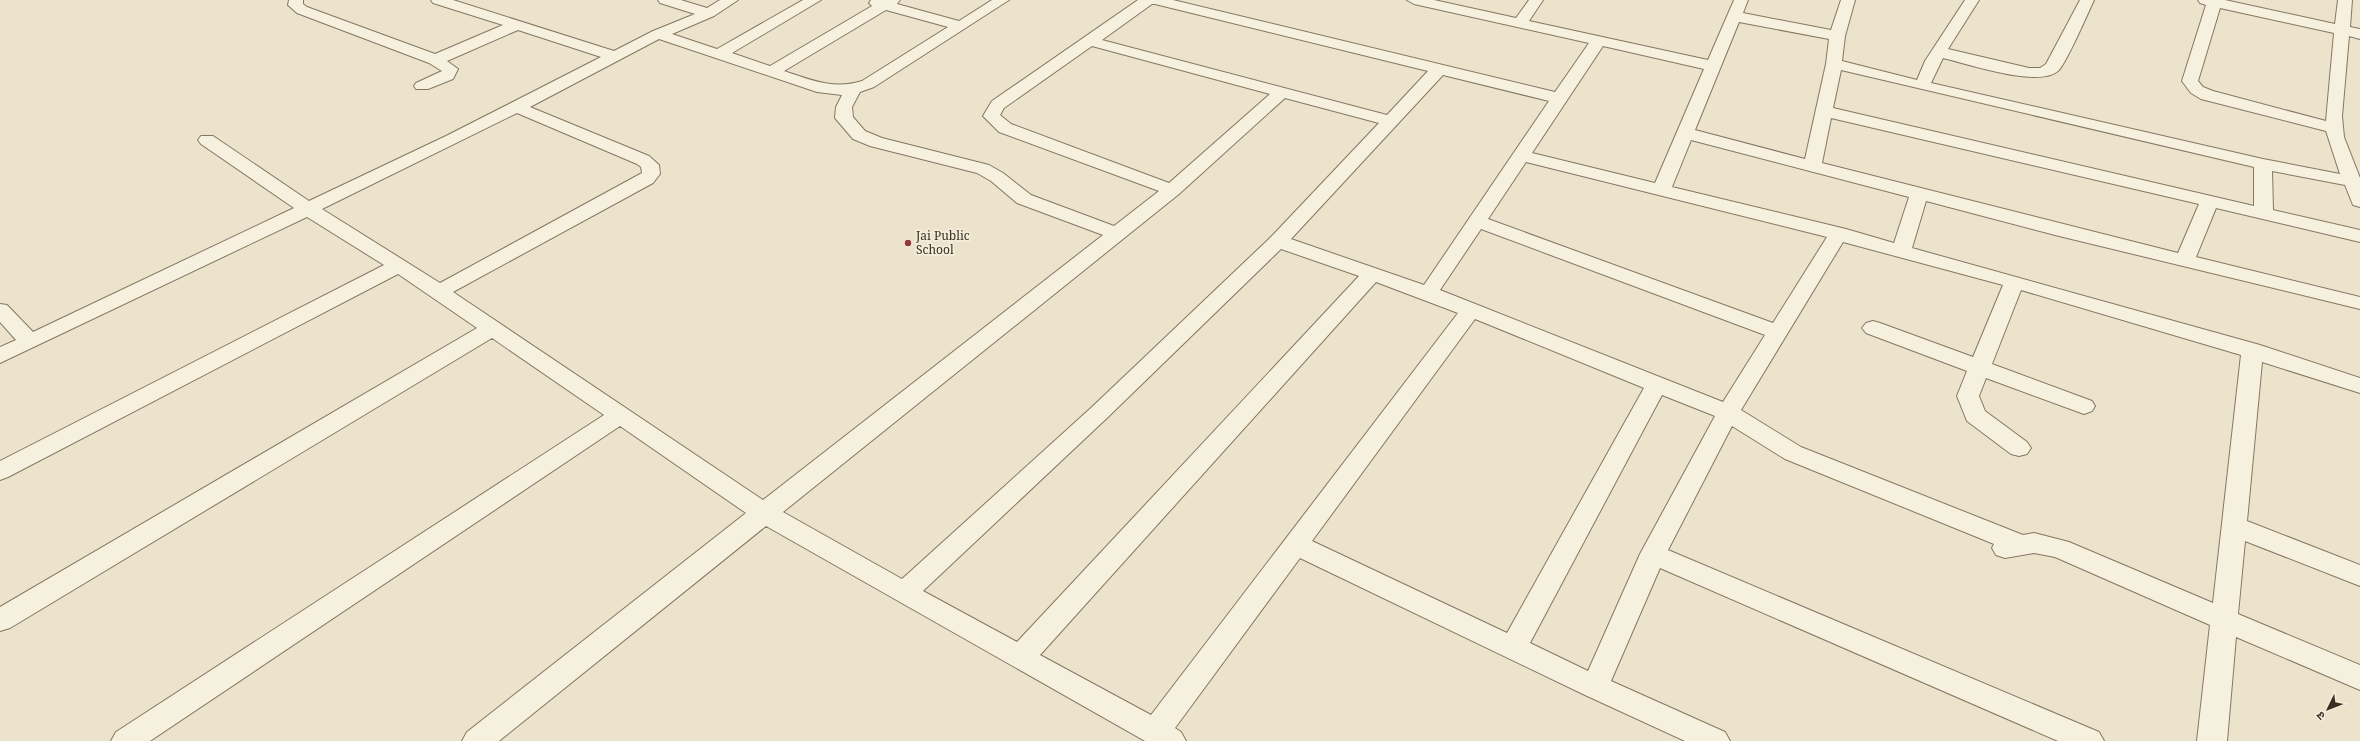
<svg xmlns="http://www.w3.org/2000/svg" width="2360" height="741" viewBox="0 0 2360 741" font-family="'Noto Serif','Noto Sans Devanagari',serif">
<rect width="100%" height="100%" fill="#ebe3cb"/>
<g fill="none" stroke-linecap="round" stroke-linejoin="round">
<defs>
<path id="minor" d="M289,0H303V4L307,7L435,54L503,25L433,3L431,0H453L614,51L653,31L695,14L660,3L658,0H681L707,8L720,0H738L714,16L672,34L717,49L803,0H821L732,53L770,66L872,6L869,3L871,0H900L897,4L959,21L992,0H1009L874,87L860,92L852,107L853,117L865,131L882,138L989,165L1003,173L1031,195L1114,226L1159,191L999,132L983,116L992,101L1138,0H1173L1555,92L1589,43L1414,4L1407,0H1434L1516,18L1529,0H1543L1529,21L1708,60L1734,0H1748L1743,13L1831,30L1841,0H1855L1845,36L1842,61L1917,80L1925,61L1965,0H1979L1948,49L2029,68H2040L2046,64L2080,0H2094C2088,13 2066,64 2058,71C2039,88 1968,64 1943,58L1931,83L2263,159L2340,174L2326,131L2201,99L2191,93L2182,81L2206,5L2200,3L2198,0H2225L2335,24L2338,0H2352L2350,27L2360,29V39L2349,36L2342,116L2344,137L2360,178V207L2353,205L2345,185L2272,171L2273,210L2360,230V242L2216,208L2196,257L2360,297V309L2059,236L1926,201L1912,248L2260,345L2360,378V393L2262,362L2247,521L2360,565V586L2245,541L2238,614L2360,665V690L2236,637L2227,741H2197L2210,625L2055,557L2034,553L2005,558L1996,555L1992,548L1994,544L1785,459L1732,426L1668,550L2099,732L2104,741H2058L1660,568L1611,681L1725,732L1730,741H1685L1585,695L1300,558L1175,728L1181,732L1186,741H1145L766,526L499,741H462L467,732L746,513L620,426L150,741H111L116,732L604,415L492,338L10,628L0,631V607L477,328L398,274L8,477L0,480V461L384,265L307,217L0,363V347L16,340L0,322V304L7,305L33,332L294,208L201,144L198,140L201,136H213L309,201L446,136L601,57L518,30L447,61L458,69L453,79L428,89H416L414,86L416,83L442,71L429,63L297,13L288,5ZM1152,4H1155L1428,71L1387,115L1102,40ZM2220,8L2334,33L2326,121L2213,91L2203,87L2198,81ZM886,10L948,27L862,81C834,90 811,80 784,71ZM1739,22L1829,39L1826,64L1805,159L1695,130ZM659,39L817,92L842,95L836,107L835,118L853,139L870,146L977,173L991,181L1017,203L1103,235L763,500L453,292L653,183L660,174L659,165L649,156L530,107ZM1092,46L1270,94L1169,183L1011,124L1000,115L1004,108ZM1603,46L1704,69L1655,183L1532,153ZM1841,70L2254,167V206L1833,108ZM1443,75L1549,101L1424,285L1291,239ZM1285,98L1379,123L1271,237L1092,407L902,579L783,512L1179,194ZM517,113L637,164L641,167L642,173L440,283L322,209ZM1831,118L2199,204L2178,253L1822,163ZM1691,140L1909,197L1894,243L1846,229L1672,187ZM1526,162L1827,237L1773,323L1488,219ZM1481,229L1765,335L1723,402L1440,290ZM1843,242L2003,285L1973,357L1880,323L1873,321L1866,323L1862,328L1866,333L1967,371L1957,396L1967,421L2011,454L2019,456L2027,454L2031,448L2027,442L1985,411L1979,396L1986,378L2084,414L2092,411L2095,406L2092,401L1992,364L2021,290L2241,355L2213,603L2069,542L2034,533L2023,535L1801,447L1741,410ZM1281,249L1359,276L1017,642L923,591L1108,417ZM1376,282L1458,313L1151,715L1040,655ZM1475,319L1644,388L1507,633L1312,541ZM1662,395L1715,416L1640,554L1588,671L1530,643Z"/>
</defs>
<use href="#minor" stroke="#867661" stroke-width="2"/>
<use href="#minor" fill="#f6f0de" fill-rule="evenodd"/>
</g>
<circle fill="#903a36" stroke="#f3edda" stroke-width="1.5" cx="908" cy="243" r="4"/>
<g text-anchor="middle" stroke-width="3.5" stroke-linejoin="round" paint-order="stroke">
<g font-size="12" fill="#392e23" stroke="#f3edda" text-anchor="start">
<text x="916" y="240">Jai Public<tspan x="916" dy="14">School</tspan></text>
</g>
</g>
<g transform="translate(2328 709) rotate(227)" stroke="#f3edda" stroke-width="3" paint-order="stroke">
<path d="M0-3L7 15L0 10L-7 15Z" fill="#392e23"/>
<text y="-6" font-size="11" font-weight="bold" text-anchor="middle" fill="#392e23">उ</text>
</g>
</svg>
